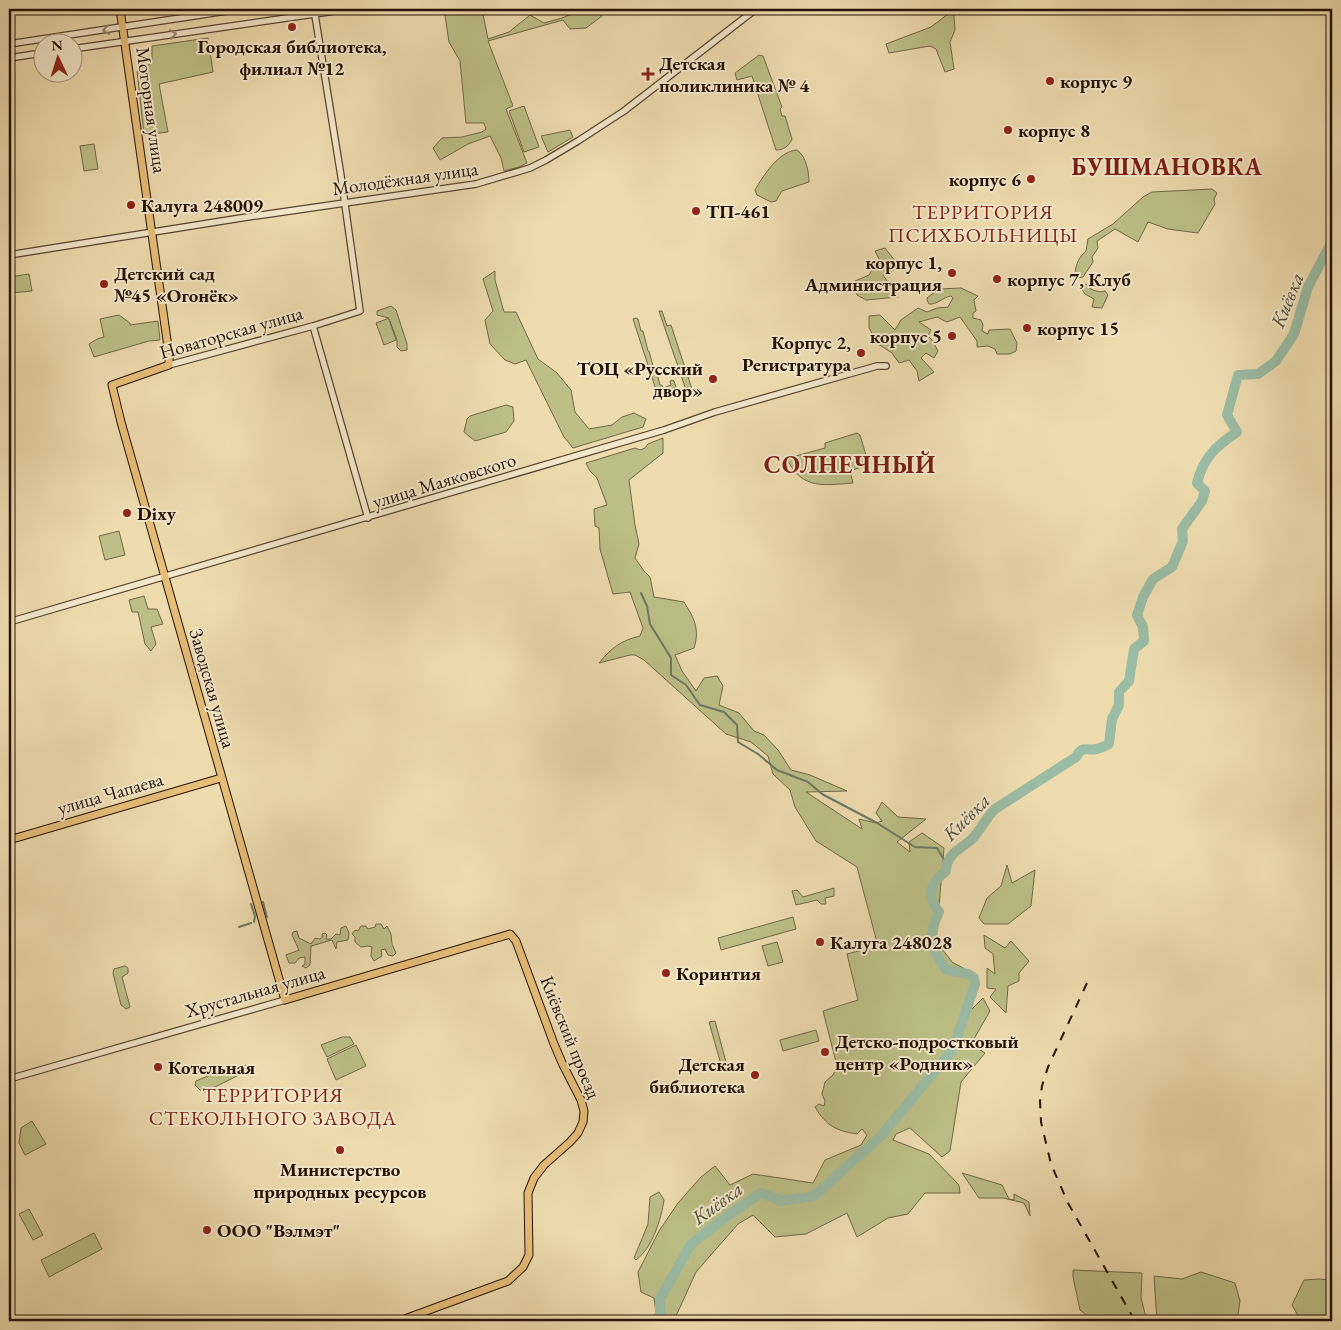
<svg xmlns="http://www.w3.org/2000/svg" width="1341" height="1330" viewBox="0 0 1341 1330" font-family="'EB Garamond',serif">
<rect width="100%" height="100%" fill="#eedcaf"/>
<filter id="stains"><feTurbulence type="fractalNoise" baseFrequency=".004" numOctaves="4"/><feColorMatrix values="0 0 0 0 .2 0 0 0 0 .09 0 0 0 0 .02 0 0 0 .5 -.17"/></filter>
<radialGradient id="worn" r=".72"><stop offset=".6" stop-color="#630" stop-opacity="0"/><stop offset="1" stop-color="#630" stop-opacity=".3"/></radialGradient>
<path fill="#bdbf87" stroke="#706846" d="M444,9H482L488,39L509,32L530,15L544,23L562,18L583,9H596L602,16L586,28L570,29L563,20L488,41L513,106L506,109L527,163L519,167L504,171L501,158L490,136L468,144L440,160L433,148L442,138L462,137L482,132L486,129L484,123H466L460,61L449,42Z
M947,9H960L954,15L955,30L950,42L954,69L945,72L936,49L930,46L889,53L886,44L931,27L948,14Z
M208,38L213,72L159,84L168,132L144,135L137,71L152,63V46Z
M759,55L763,56L782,107L780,109L782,116H785L792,139C789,146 784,150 776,150L752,76L737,80L735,73Z
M524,106L539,147L524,152L509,111Z
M570,130L573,137L548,152L541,136Z
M94,144L98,169L84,171L80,146Z
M797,150C806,156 809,172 809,182L782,191L776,201L771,202L757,195L755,190C763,176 779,151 797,150Z
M1212,189L1217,193L1214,199L1215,204L1198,233L1168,229L1148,222L1138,242L1115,229L1097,241L1098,248L1092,257L1093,262L1083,277L1075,278C1075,267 1077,259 1086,251L1088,239L1113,224L1143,197L1152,192Z
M885,248L900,267L883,275L898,297L866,300L857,295L855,281L869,275L879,259L875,251Z
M495,271V280L504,312H516L538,359L557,373L571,390L575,412L589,429L612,425L622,417L634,413L646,419L643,427L573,448L564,437L526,360L515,364L505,360L490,344L485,320L493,311L483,279Z
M29,274L32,291L11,293L9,277Z
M1086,284C1090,290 1098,293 1105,291L1108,295L1102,308L1092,307L1094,299L1085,294L1080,287Z
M961,288L978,296L974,300L976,311L973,313V318L981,320L983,325L982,331L988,334L989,330L1010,329L1017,343L1016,351L1010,354H997L995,349L988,346L977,347V341L960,317L947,322L937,317L919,322L931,330L928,336L932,340L938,351L934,358L926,353L921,358L934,372L919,381L917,371L909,360L899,363L892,353L878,344L869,328V316L880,315L895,330L901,320L918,308L927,312L937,308L948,307L953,298L951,296C943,297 937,305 929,304L927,300V298L939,289Z
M391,306L396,310L407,344V350L401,351L397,347V340L389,319L396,340L384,345L376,323L389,318L377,315V311Z
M659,311H662L667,326L671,325L692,389L685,387Z
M119,315L130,323V325L158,321L160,340L149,341L94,357L89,344L97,339L104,337L100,319Z
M636,318L638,319L641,331H643L648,351H649L653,366H655L660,385H662L663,388L671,385L670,381L672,380L674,381L676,387L659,394L657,393L633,319Z
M506,405L513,407L514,421L506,432L475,441L464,432L467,419L470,416Z
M857,433L860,435L868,462L867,465L850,471L853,483C825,485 803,490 788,461L792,457L825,448V443Z
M663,438V453L629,480L635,525L639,544L635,558L644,571L650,577L654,597L684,602C694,618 700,629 694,648L675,655L682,671L696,691L704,678L717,676L723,686L719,705L739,713L754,731L764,735L778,750L791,770L810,775L847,791L806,792L862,829L859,819L876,823L882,821L876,813L882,802L898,817L926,819L897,842L910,852L909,842L922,833L944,848L936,941L952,962L974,974L967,1007L972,1009L983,998L990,1011L971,1044L985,1053L961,1082L950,1151L942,1157L910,1128L896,1134L893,1140L929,1154L959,1185L960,1193H925L908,1214L888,1218L857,1237L847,1213L806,1234L775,1237L753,1215L738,1224L696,1272L676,1316L677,1321H649L656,1313L654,1298L641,1292L638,1272L659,1231L678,1203L701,1177L715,1166L730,1185L753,1174L813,1183L825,1160L861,1145L867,1135L862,1129L857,1134C837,1131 826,1126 815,1107L819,1104L824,1106L825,1101L822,1094L825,1082L833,1075L837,1066L823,1011L858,1000L847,954L878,946L857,867L816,841L795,807L790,790L773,774L768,756L751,742L726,734L644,660L635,655H630L599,663C611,648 622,640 640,636L643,628L630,592L613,594L600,549L599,528L595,526L594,509L607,505L597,478L590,471L586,463L635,448L640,450L645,448L648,444Z
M119,531L125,555L105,560L99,536Z
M144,596L148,609H157L163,624L151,627L156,644L151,651L145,644L138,612H132L129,600Z
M1007,865L1012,883L1035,870L1031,906L1008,924H984L979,918L987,898L1001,886Z
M834,888V896L825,898L826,904H821L817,900L796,905L792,891L797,890L803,897Z
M793,917L796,929L721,950L718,938Z
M376,924H381L384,929L387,926L391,934L392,944L396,953L393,956L388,955L385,949L381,950L382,956L374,961L371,956L372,947L368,946L361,947L355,942V937L352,934L355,930L358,931L361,926H366L368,929L375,927Z
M346,926L349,933L348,940L337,942L336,949L332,940L311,946L310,965L306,968L302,966L305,964V957L299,958L295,963H289L286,955L299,950L292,935L293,932L297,931L299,938L311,944L315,938L319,939L322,938V934L325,933L327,935L326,939H331L336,934L340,935L341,928Z
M984,935L1005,948L1011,941L1029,961L1019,973V981L1008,986L1006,1013L990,997L996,989L987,988V968L995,974L993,954L985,948Z
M777,942L783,962L768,966L762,946Z
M125,966L128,968V973L122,977L130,1007L126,1009L121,1005L113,973L114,969Z
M715,1021L727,1066L722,1068L709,1022Z
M816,1030L819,1041L783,1051L780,1040Z
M342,1037H350L354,1044L327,1057L321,1045Z
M356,1045L366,1066L336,1080L327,1059Z
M246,1065L247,1071L203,1093L195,1085L196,1081L222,1070L225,1072Z
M32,1121L46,1144L25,1155L19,1143L21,1128Z
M962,1173L1002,1185L1009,1199L1014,1200V1194L1029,1202L1030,1216L1024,1203L1003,1198H979Z
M659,1192L664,1200C661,1220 652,1248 636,1260L634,1258L648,1224L650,1197Z
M29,1209L43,1235L33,1240L19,1214Z
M94,1233L102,1249L49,1277L41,1260Z
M1073,1270L1142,1273L1141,1298L1147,1321H1094L1080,1310L1073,1277Z
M1201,1272L1235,1283L1240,1301L1237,1321H1157L1154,1276L1182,1279Z
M1319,1279L1332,1280V1321H1301L1292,1305L1304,1280Z"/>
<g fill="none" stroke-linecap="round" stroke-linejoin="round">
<path stroke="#6b7865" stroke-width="2" d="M641,593L647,606L650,624L671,658V675L686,685L700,705L724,712L737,725L738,742L758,754L777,770L808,782L822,794L877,823L915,847L937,848L946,863
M263,902L267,917
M251,904L255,916L254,922
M239,927L251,923"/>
<path stroke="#9bbca5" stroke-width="10" d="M660,1321V1299L691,1244L730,1214L761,1193L781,1201L814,1196L881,1136L953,1049L975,984L974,978L968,974L946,970C932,950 927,936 939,912C926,896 930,883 946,871C946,853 962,849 973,838C981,829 986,818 995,809L1076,757C1082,745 1086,751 1097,749C1101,748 1105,746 1109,744L1112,719L1119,705V692L1129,681L1134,649L1144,641L1143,627L1137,615L1143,597L1153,579L1172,567L1183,541L1182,529L1202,501L1205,491L1197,483C1203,458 1216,446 1237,432L1227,415L1238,375L1258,374L1276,361L1294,334L1308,287L1330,245L1332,243"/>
<defs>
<path id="minor" d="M9,44L240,9
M72,49L349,9
M9,58L42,53
M9,255L241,218L476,184L530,168L546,160L578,141L624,111L756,9
M313,326L368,518
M169,365L313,326L360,311L341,176L314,9
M9,622L664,430L715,412L877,366H886
M9,1079L285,1000"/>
<path id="major" d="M120,9L169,354V365L112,385L121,422L285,1000L510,934L516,941L554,1044L563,1065L581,1100L584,1111L583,1122L578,1133L570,1142L544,1165L534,1178L528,1193L529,1255L523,1267L508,1281L399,1321
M9,840L221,778"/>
</defs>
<use href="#minor" stroke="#564430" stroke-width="8"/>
<use href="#major" stroke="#241105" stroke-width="9"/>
<use href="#minor" stroke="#f4e8cb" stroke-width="5.5"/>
<use href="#major" stroke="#e7be78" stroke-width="7"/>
<path stroke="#241105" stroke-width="2" stroke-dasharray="9 9" stroke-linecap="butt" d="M1087,983L1048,1067L1042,1086L1040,1101L1041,1122L1051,1164L1068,1203L1135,1321"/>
</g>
<defs><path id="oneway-chevron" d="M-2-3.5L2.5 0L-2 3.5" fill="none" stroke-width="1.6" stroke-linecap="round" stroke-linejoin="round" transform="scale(1.25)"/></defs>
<g stroke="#968772">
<use href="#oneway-chevron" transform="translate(106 30) rotate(172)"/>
<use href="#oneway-chevron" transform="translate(173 34) rotate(-8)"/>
</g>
<g fill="#8f2418" stroke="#f4e8cb" stroke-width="2">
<circle cx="292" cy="27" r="5"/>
<path d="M645.5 66.5h5v5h5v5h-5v5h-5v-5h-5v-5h5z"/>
<circle cx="1050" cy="81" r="5"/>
<circle cx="1008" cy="130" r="5"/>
<circle cx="1031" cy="179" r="5"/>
<circle cx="131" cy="205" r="5"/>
<circle cx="696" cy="211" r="5"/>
<circle cx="952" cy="273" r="5"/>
<circle cx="997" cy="279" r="5"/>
<circle cx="104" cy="284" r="5"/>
<circle cx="1027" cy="328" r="5"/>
<circle cx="952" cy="336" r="5"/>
<circle cx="861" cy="353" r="5"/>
<circle cx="713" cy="379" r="5"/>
<circle cx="127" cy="513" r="5"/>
<circle cx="820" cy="942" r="5"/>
<circle cx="666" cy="973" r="5"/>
<circle cx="825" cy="1052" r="5"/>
<circle cx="158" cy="1067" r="5"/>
<circle cx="755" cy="1075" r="5"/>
<circle cx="340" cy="1150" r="5"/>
<circle cx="207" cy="1230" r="5"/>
</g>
<g text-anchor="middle" stroke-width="4" stroke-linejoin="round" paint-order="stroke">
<g font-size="19" font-weight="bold" fill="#241105" stroke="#f4e8cb" text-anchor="start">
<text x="292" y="53" text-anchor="middle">Городская библиотека,<tspan x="292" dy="22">филиал №12</tspan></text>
<text x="659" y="70">Детская<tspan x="659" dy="22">поликлиника № 4</tspan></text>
<text x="1060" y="88">корпус 9</text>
<text x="1018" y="137">корпус 8</text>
<text x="1021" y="186" text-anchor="end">корпус 6</text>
<text x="141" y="212">Калуга 248009</text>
<text x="706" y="218">ТП-461</text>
<text x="942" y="269" text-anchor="end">корпус 1,<tspan x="942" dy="22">Администрация</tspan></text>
<text x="114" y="280">Детский сад<tspan x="114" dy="22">№45 «Огонёк»</tspan></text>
<text x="1007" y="286">корпус 7, Клуб</text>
<text x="1037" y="335">корпус 15</text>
<text x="942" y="343" text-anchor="end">корпус 5</text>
<text x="851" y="349" text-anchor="end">Корпус 2,<tspan x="851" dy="22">Регистратура</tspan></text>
<text x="703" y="375" text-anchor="end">ТОЦ «Русский<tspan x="703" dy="22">двор»</tspan></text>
<text x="137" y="520">Dixy</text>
<text x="830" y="949">Калуга 248028</text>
<text x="676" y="980">Коринтия</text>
<text x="835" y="1048">Детско-подростковый<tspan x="835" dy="22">центр «Родник»</tspan></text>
<text x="745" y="1071" text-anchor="end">Детская<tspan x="745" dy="22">библиотека</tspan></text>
<text x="168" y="1074">Котельная</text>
<text x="340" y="1176" text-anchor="middle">Министерство<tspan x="340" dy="22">природных ресурсов</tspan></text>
<text x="217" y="1237">ООО "Вэлмэт"</text>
</g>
<g font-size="19" fill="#241105" stroke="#f4e8cb">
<text transform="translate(152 110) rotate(82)" y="7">Моторная улица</text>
<text transform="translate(405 178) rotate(-8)" y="7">Молодёжная улица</text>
<text transform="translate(231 332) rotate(-16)" y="7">Новаторская улица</text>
<text transform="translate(444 480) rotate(-17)" y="7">улица Маяковского</text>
<text transform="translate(213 688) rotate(74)" y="7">Заводская улица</text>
<text transform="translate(110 793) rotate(-16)" y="7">улица Чапаева</text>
<text transform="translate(255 991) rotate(-16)" y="7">Хрустальная улица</text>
<text transform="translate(571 1037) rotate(68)" y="7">Киёвский проезд</text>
</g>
<g font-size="20" letter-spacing="1" fill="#7a1f14" stroke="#f4e8cb">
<text x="983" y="219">ТЕРРИТОРИЯ<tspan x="983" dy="23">ПСИХБОЛЬНИЦЫ</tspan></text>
<text x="273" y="1102">ТЕРРИТОРИЯ<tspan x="273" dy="23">СТЕКОЛЬНОГО ЗАВОДА</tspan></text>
</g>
<g font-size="20" font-style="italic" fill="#4e4d3d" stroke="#f4e8cb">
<text transform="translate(1287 300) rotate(-68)" y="7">Киёвка</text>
<text transform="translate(966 817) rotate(-45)" y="7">Киёвка</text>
<text transform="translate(717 1203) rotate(-36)" y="7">Киёвка</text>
</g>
<g font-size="24" font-weight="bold" letter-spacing="1" fill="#7a1f14" stroke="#f4e8cb">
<text x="1167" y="175">БУШМАНОВКА</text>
<text x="850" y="473">СОЛНЕЧНЫЙ</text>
</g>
</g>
<rect width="1341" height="1330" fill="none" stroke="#eedcaf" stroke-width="30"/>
<rect x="10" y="10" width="1321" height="1310" fill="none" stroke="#241105" stroke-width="2.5"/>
<rect x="15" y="15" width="1311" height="1300" fill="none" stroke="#241105"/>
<g transform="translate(58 58) rotate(356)"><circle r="24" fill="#f4e8cb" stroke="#a1927c"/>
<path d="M0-4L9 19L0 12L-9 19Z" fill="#8f2418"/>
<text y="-8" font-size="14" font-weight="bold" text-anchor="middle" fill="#241105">N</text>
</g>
<rect width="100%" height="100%" filter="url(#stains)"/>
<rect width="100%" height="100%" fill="url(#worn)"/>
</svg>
